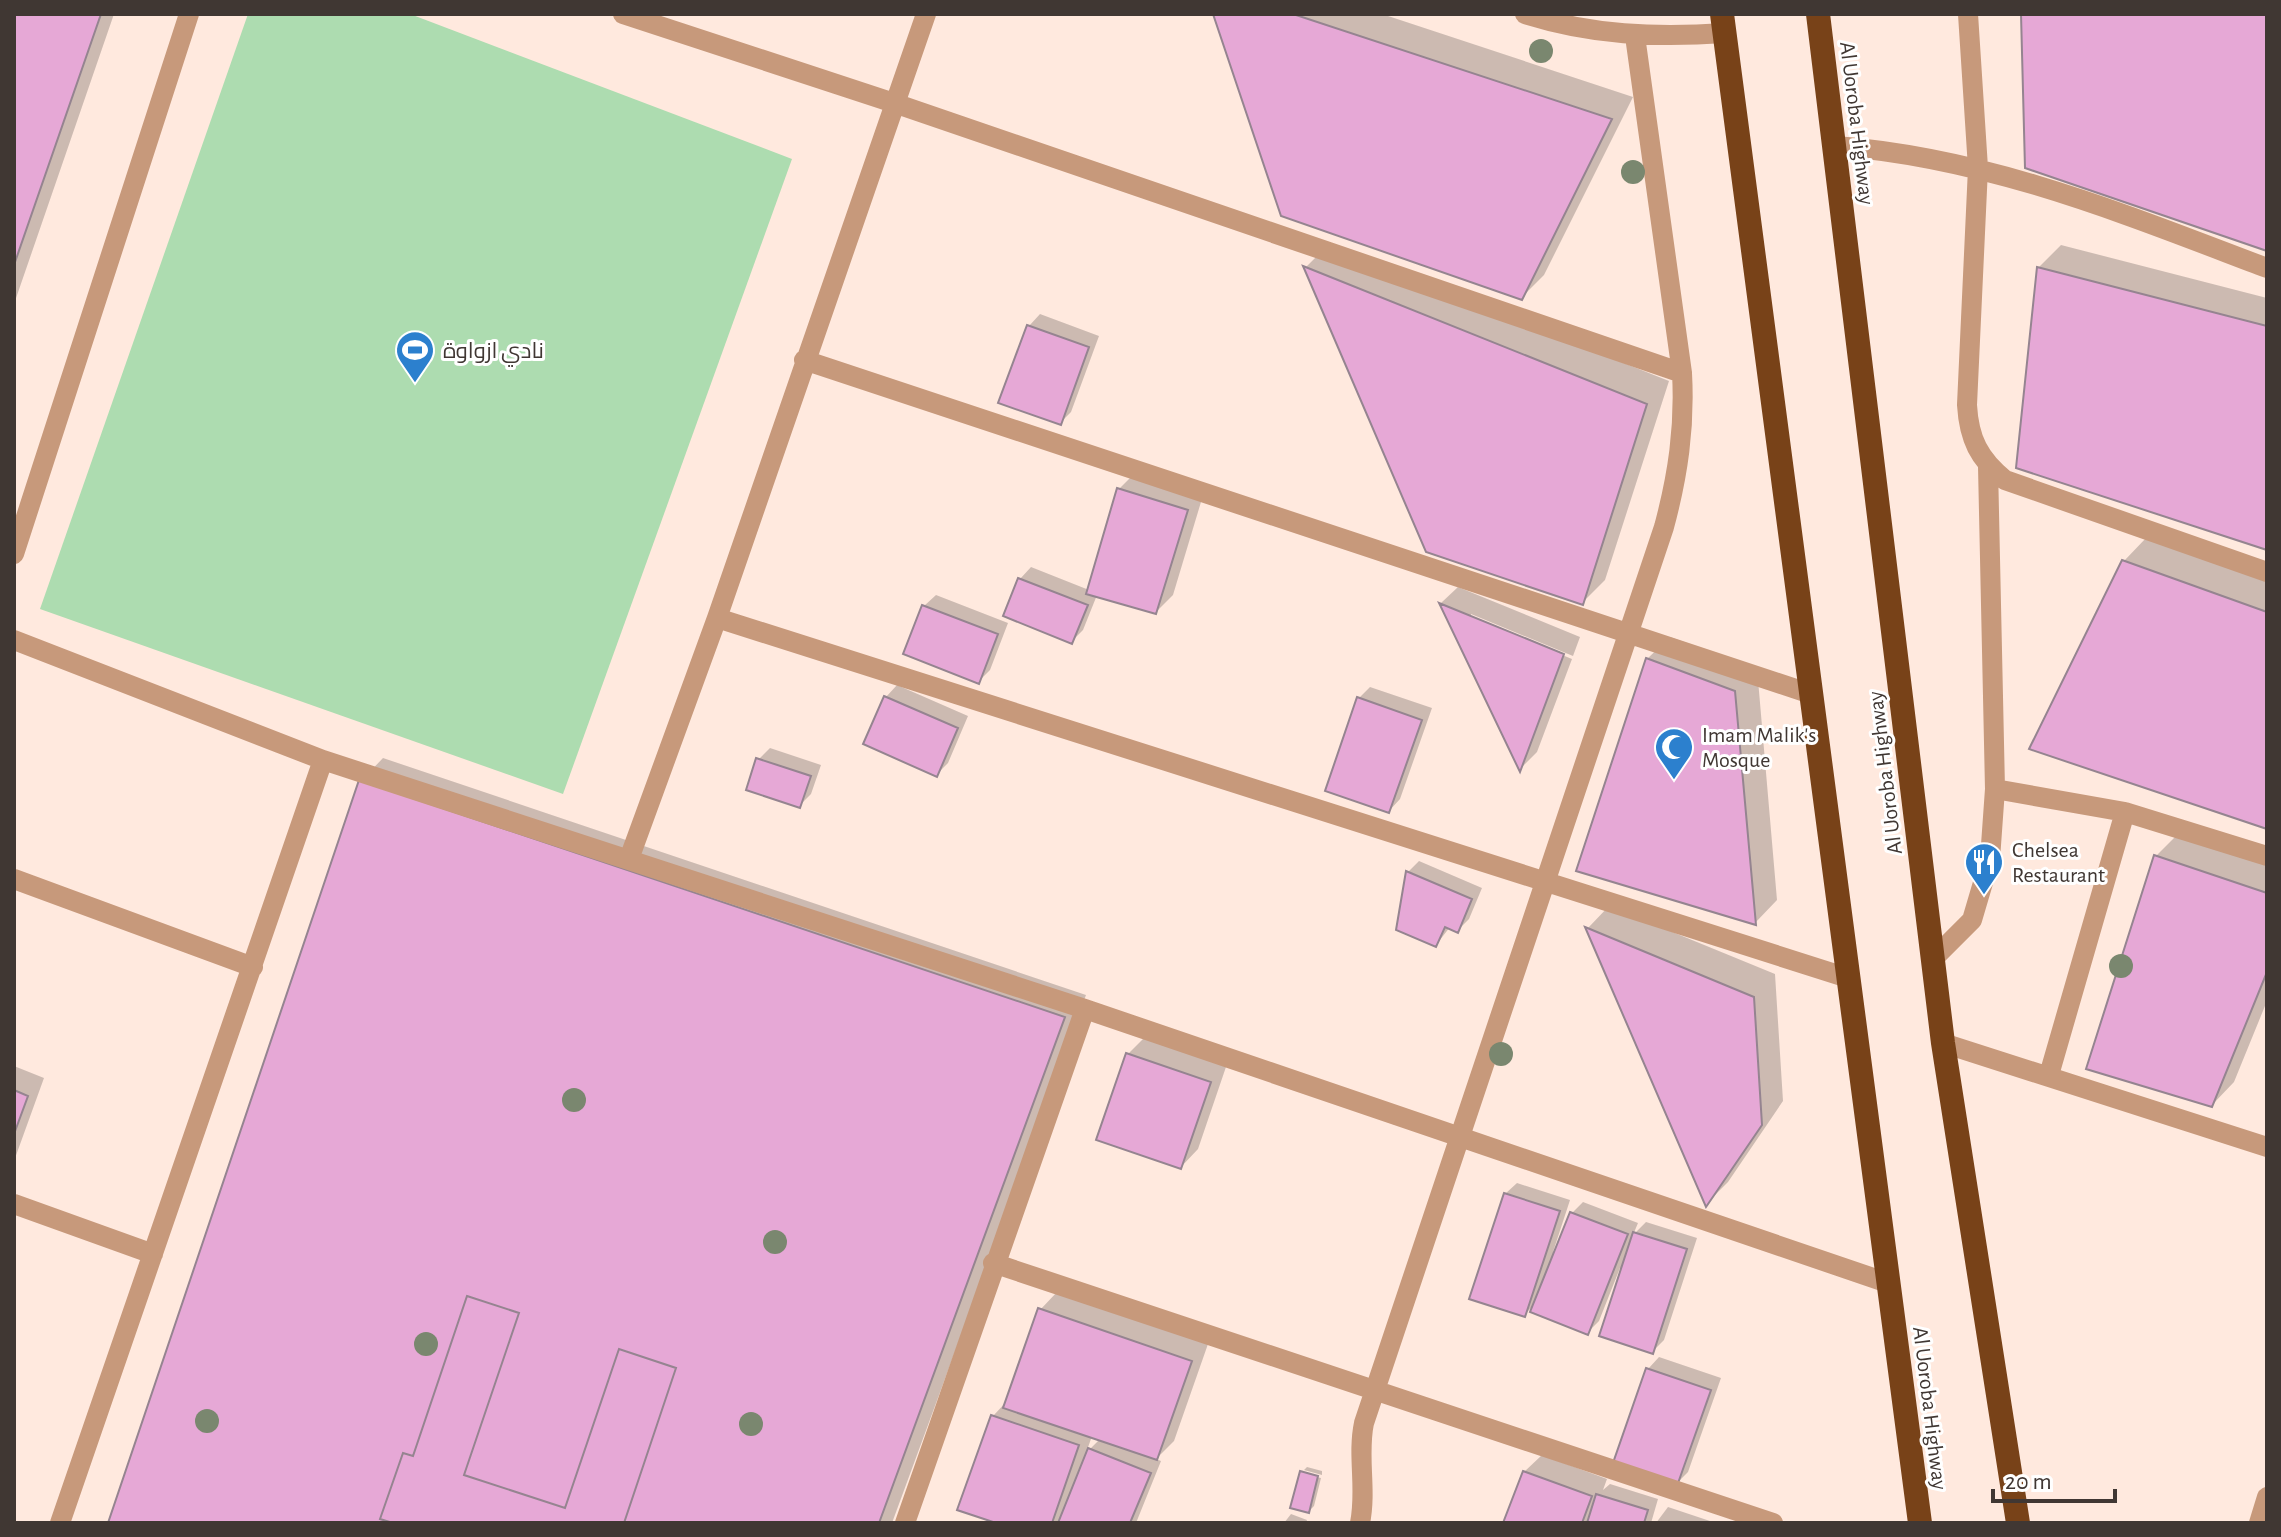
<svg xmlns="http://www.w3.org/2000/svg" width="2281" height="1537" viewBox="0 0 2281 1537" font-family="'Alegreya Sans',Cairo,sans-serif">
<rect width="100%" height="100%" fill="#ffe9de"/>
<path fill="#addcb0" d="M248,14H410L792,159L563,794L40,609Z"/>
<path fill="#0003" fill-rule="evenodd" d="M14,14H114L14,304Z
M1216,14H1382L1633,97L1544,275L1521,298Z
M1328,245L1669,381L1605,580L1582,603L1427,550L1306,267Z
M2061,245L2267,298V548L2038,268Z
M1040,314L1099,336L1071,412L1060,423L1029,326Z
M1136,472L1204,492L1173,595L1156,612L1097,595L1083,630L1072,641L1005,615L1020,579L1031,567L1089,590L1119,489Z
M2146,538L2267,582V827L2124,561Z
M1458,587L1580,637L1573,656L1471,614V618L1572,659L1537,752L1521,768L1441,603Z
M936,595L1008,623L990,670L978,682L924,606Z
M1670,637L1757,668L1777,900L1755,923L1647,659Z
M897,685L968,716L948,763L937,774L886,697Z
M1370,687L1432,708L1400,799L1389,811L1359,698Z
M770,748L821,765L811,794L800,805L758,760Z
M383,758L1086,995L892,1523H110L361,781Z
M2178,834L2267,863V1001L2234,1082L2212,1105L2155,857Z
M1419,861L1482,888L1469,919L1458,930L1450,927L1436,945L1408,872Z
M1609,906L1775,974L1783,1101L1728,1182L1707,1203L1588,928Z
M1145,1037L1227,1064L1198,1149L1181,1167L1128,1054Z
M14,1066L44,1078L14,1161Z
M1517,1183L1570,1200L1553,1252L1556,1253L1572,1213L1583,1202L1638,1223L1633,1235L1646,1222L1697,1238L1664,1340L1653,1351L1620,1268L1599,1321L1587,1333L1536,1303L1524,1315L1505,1194Z
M1057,1292L1208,1344L1174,1441L1156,1459L1161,1461L1136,1523H1002L993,1416L1008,1400L1040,1310ZM1092,1436L1100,1439L1086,1453Z
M1659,1357L1721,1378L1688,1472L1677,1483L1648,1369Z
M1542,1455L1607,1479L1603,1490L1610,1484L1658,1499L1651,1523H1505L1524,1472Z
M1307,1467L1322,1471V1475L1304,1470Z
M1302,1474L1321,1478L1314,1506L1309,1511Z
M1668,1507L1716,1523H1656Z
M1291,1514L1307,1520L1306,1523H1284Z"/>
<path fill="#e6a8d6" stroke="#958490" stroke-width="2" d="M14,14H101L14,265Z
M1213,14H1293L1612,119L1522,300L1281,216Z
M2021,14H2267V251L2025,168Z
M1303,266L1647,404L1583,605L1426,552Z
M2037,267L2267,326V550L2016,468Z
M1027,325L1089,347L1061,425L998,403Z
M1117,488L1188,510L1156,614L1086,594Z
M2122,560L2267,612V829L2029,749Z
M1018,578L1088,605L1072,644L1003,616Z
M1439,603L1564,654L1520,772Z
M922,605L998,634L979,684L903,654Z
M1646,658L1735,691L1756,925L1576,871Z
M884,696L958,728L937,777L863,744Z
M1357,697L1422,720L1389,813L1325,791Z
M756,758L811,776L800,808L746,790Z
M359,780L1065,1017L879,1523H108Z
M2154,855L2267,893V972L2212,1107L2086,1069Z
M1406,871L1472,899L1458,933L1445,927L1436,947L1396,930Z
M1585,927L1754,997L1762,1125L1706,1207Z
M1126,1053L1211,1082L1181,1169L1096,1140Z
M14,1090L28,1096L14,1134Z
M1504,1193L1560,1211L1525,1317L1469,1299Z
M1570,1212L1628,1234L1588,1335L1530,1312Z
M1633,1232L1687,1249L1653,1354L1599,1336Z
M467,1296L519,1313L464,1475L565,1508L619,1349L676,1368L624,1523H393L380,1519L403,1453L413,1456Z
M1038,1308L1192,1361L1157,1460L1003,1408Z
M1646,1368L1711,1390L1677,1486L1613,1463Z
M991,1415L1079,1445L1052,1523H996L957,1510Z
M1088,1448L1151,1473L1130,1523H1058Z
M1300,1471L1318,1476L1309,1513L1290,1508Z
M1523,1471L1592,1496L1582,1523H1503Z
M1596,1494L1648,1510L1644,1523H1587Z"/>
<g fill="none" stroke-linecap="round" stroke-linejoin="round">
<path stroke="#c7997b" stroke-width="20" d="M623,14L894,103L1682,373
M1525,14C1591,35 1656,38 1725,33
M1968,14L1978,168L1967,405C1969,439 1979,459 2005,480L2267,572
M1836,146C1990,158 2124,214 2267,268
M804,360L1811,694
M14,554L189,14
M717,618L1848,978
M14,640L323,760L1085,1009L1888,1283
M1995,789L2125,812L2267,856
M629,859L717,618L926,14
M14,879L253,967
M1932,960L1972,920L1990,859L1995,789L1988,466
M1943,1043L2267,1147
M2049,1075L2125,812
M14,1204L153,1254
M993,1263L1773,1523
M60,1523L323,760
M905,1523L1085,1009
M1360,1523C1367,1489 1357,1456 1364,1423L1664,527C1678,475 1685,427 1682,373L1635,36
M2259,1523L2267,1497"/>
<path stroke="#784218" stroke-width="24" d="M1722,14L1920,1523
M1818,14L1943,1043L2018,1523"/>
</g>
<g fill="#7a876f">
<circle cx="1541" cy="51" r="12"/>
<circle cx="1633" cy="172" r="12"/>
<circle cx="2121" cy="966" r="12"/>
<circle cx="1501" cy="1054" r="12"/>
<circle cx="574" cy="1100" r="12"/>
<circle cx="775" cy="1242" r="12"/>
<circle cx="426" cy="1344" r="12"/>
<circle cx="207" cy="1421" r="12"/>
<circle cx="751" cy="1424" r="12"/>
</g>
<defs>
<symbol id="stadium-pin" viewBox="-11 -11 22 30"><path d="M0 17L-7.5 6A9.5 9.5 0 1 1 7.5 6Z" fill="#2c80ce" stroke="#fff"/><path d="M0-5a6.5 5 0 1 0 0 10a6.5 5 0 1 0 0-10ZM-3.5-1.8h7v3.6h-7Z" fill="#fff"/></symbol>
<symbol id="mosque-pin" viewBox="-11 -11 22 30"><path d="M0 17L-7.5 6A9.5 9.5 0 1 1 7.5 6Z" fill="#2c80ce" stroke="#fff"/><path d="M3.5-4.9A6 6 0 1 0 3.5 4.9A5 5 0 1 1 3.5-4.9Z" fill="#fff"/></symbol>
<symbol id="restaurant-pin" viewBox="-11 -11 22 30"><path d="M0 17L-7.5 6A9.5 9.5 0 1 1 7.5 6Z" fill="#2c80ce" stroke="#fff"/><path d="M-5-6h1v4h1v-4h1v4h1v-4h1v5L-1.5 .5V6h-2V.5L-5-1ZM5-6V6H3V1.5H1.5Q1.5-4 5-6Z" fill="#fff"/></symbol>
</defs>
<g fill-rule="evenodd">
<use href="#stadium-pin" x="393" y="328" width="44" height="60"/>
<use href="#mosque-pin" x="1652" y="725" width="44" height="60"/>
<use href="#restaurant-pin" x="1962" y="840" width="44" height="60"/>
</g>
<g text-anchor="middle" stroke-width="6" stroke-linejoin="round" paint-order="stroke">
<g font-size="22" fill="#403733" stroke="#fff">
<text transform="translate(1858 123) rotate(83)" y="8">Al Uoroba Highway</text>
<text transform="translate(1884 773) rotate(-97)" y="8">Al Uoroba Highway</text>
<text transform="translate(1931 1408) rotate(83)" y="8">Al Uoroba Highway</text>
</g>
<g font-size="22" fill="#403733" stroke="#fff" text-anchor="start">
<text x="443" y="358">نادي ازواوة</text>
<text x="1702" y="742">Imam Malik's<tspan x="1702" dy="25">Mosque</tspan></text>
<text x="2012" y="857">Chelsea<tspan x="2012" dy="25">Restaurant</tspan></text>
</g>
</g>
<rect width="2281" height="1537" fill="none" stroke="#403733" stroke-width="32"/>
<path d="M1993 1489v12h122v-12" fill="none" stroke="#403733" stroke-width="4"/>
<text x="2005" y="1489" font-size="24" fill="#403733" stroke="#ffffff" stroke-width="6" paint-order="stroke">20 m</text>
</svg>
